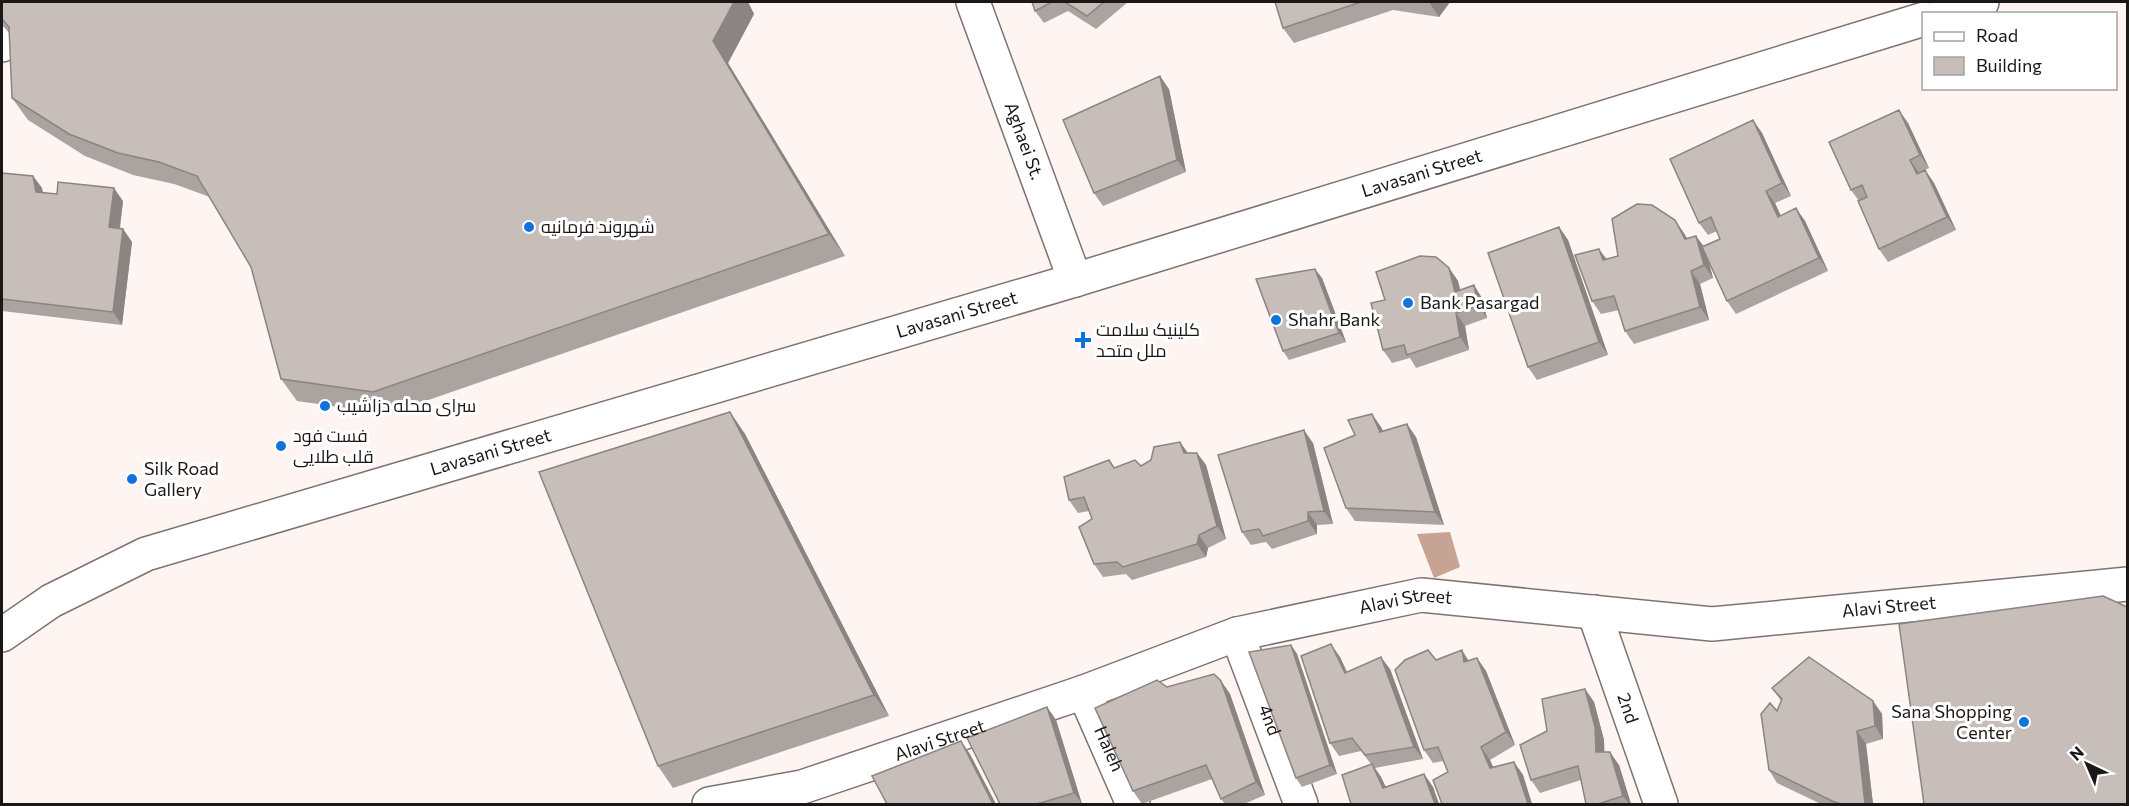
<svg xmlns="http://www.w3.org/2000/svg" width="2129" height="806" viewBox="0 0 2129 806" font-family="Commissioner,Cairo,sans-serif">
<rect width="100%" height="100%" fill="#fef5f2"/>
<path fill="#c7a393" d="M1450,532L1460,567L1434,578L1417,534Z"/>
<g fill="none" stroke-linecap="round" stroke-linejoin="round">
<defs>
<g id="street">
<path id="s1" d="M973,2L1075,280"/>
<path d="M2,45L7,41"/>
<path id="s2" d="M1594,612L1661,804"/>
<path id="s3" d="M1237,634L1301,804"/>
<path id="s4" d="M1084,692L1133,804"/>
<path id="s5" d="M709,804L802,787L1084,692L1237,634L1421,595L1712,624L2128,584"/>
</g>
<g id="secondary">
<path d="M1943,14L1982,2"/>
<path id="s6" d="M2,635L51,601L146,554L1075,280L1924,19"/>
</g>
</defs>
<use href="#street" stroke="#7d7470" stroke-width="36"/>
<use href="#secondary" stroke="#7d7470" stroke-width="36"/>
<use href="#street" stroke="#fff" stroke-width="33"/>
<use href="#secondary" stroke="#fff" stroke-width="33"/>
</g>
<path fill="#aba39f" d="M2,2H748L754,14L728,63L845,256L388,414L297,401L281,379L251,267L210,197L174,184L133,175L85,156L28,120L12,98L10,34L2,25Z
M1032,2H1128L1096,29L1068,11L1044,23L1035,11Z
M1275,2H1450L1439,17L1393,10L1294,43L1283,28Z
M1169,89L1186,172L1103,206L1094,193Z
M1753,120L1762,133L1791,196L1775,203L1780,216L1796,208L1805,221L1828,271L1736,314L1727,301L1708,259L1713,278L1700,284L1709,320L1634,344L1625,331L1619,310L1601,314L1592,301L1606,259L1618,256L1675,220L1686,238L1703,246L1720,239L1717,231L1708,235L1699,223Z
M1908,123L1929,168L1919,173L1925,170L1934,183L1956,230L1888,262L1879,249L1859,201L1851,190Z
M2,173L33,176L42,188L43,193L123,201L120,229H123L132,242L122,325L2,311Z
M1559,227L1568,240L1608,355L1537,380L1528,367Z
M1449,268L1458,281L1460,290L1482,298L1487,318L1465,326L1469,350L1416,368L1410,358L1392,363L1383,350L1385,300Z
M1322,278L1346,342L1289,360L1283,351Z
M730,412L745,434L889,716L673,788L658,766Z
M1381,427L1383,431L1416,437L1444,525L1355,521L1346,508Z
M1180,442L1188,453H1197L1206,465L1226,539L1208,548L1206,557L1132,580L1126,574L1103,577L1094,564L1092,519L1089,511L1078,513L1069,500L1109,460L1115,468L1141,466Z
M1313,443L1333,524L1317,525V534L1272,549L1266,542L1251,545L1242,532Z
M1291,645L1297,654L1337,774L1302,787L1296,778Z
M1340,657L1347,672L1390,669L1423,759L1375,768L1381,777L1386,787L1424,774L1433,787L1439,804H1351L1371,764L1361,751L1339,756L1330,743Z
M1477,658L1486,671L1515,745L1490,760L1493,767L1514,762L1523,775L1532,804H1442L1448,772L1443,761L1433,763L1424,750L1436,660H1469Z
M1221,681L1230,694L1265,795L1244,804H1225L1221,799L1212,779L1142,804L1133,791L1167,687Z
M1772,688L1873,701L1882,714L1883,739L1866,744L1873,804H1821L1777,783L1769,770L1777,711L1781,701Z
M1585,689L1594,702L1604,740V752L1619,765L1631,804H1586L1581,780L1540,793L1531,780L1547,731Z
M1047,707L1056,720L1082,804H1000Z"/>
<path fill="#8b8482" d="M734,2H748L754,14L728,63L845,256L829,234L713,41Z
M1429,2H1450L1439,17Z
M1160,76L1169,89L1186,172L1177,160Z
M1899,110L1908,123L1929,168L1920,155Z
M1753,120L1762,133L1791,196L1782,183Z
M1910,160L1919,173L1926,187L1917,174Z
M1925,170L1934,183L1956,230L1947,217Z
M33,176L42,188L45,205L36,192Z
M114,188L123,201L118,240L109,227Z
M1766,191L1775,203L1787,229L1778,217Z
M1796,208L1805,221L1828,271L1819,258Z
M1675,220L1684,233L1694,251L1685,239Z
M1559,227L1568,240L1608,355L1599,342Z
M123,229L132,242L122,325L113,312Z
M1696,236L1705,248L1713,278L1704,265Z
M1599,249L1608,261L1603,260Z
M1449,268L1458,281L1464,305L1455,292Z
M1315,269L1322,278L1346,342L1339,333Z
M1691,271L1700,284L1709,320L1700,307Z
M1474,285L1482,298L1487,318L1478,305Z
M1456,313L1465,326L1469,350L1460,337Z
M730,412L745,434L889,716L874,695Z
M1372,414L1381,427L1389,445L1380,432Z
M1407,424L1416,437L1444,525L1435,512Z
M1304,430L1313,443L1333,524L1324,511Z
M1180,442L1189,455L1184,453Z
M1197,453L1206,465L1226,539L1217,526Z
M1308,512L1317,525V534L1308,521Z
M1199,535L1208,548L1206,557L1197,544Z
M1331,644L1340,657L1353,686L1345,673Z
M1291,645L1297,654L1337,774L1330,765Z
M1462,650L1470,663L1464,662Z
M1381,657L1390,669L1423,759L1414,747Z
M1477,658L1486,671L1515,745L1506,732Z
M1221,681L1230,694L1265,795L1256,782Z
M1585,689L1594,702L1604,740L1605,765L1596,752Z
M1873,701L1882,714L1883,739L1875,726Z
M1047,707L1056,720L1082,804L1074,793Z
M1857,731L1866,744L1873,804H1865Z
M961,741L970,754L996,804H993Z
M1481,747L1490,760L1499,781L1490,768Z
M1610,752L1619,765L1631,804H1629L1623,796Z
M1514,762L1523,775L1532,804H1528Z
M1372,764L1381,777L1392,801L1383,788Z
M1424,774L1433,787L1439,804H1435Z"/>
<path fill="#c7bdb9" stroke="#8b8482" stroke-width="1.5" d="M2,2H734L713,41L829,234L373,392L281,379L251,267L197,176L159,162L118,153L69,134L12,98L9,27L2,19Z
M1032,2H1052L1035,11Z
M1065,2H1104L1087,16Z
M1275,2H1361L1283,28Z
M1160,76L1177,160L1094,193L1063,120Z
M1899,110L1920,155L1910,160L1917,174L1925,170L1947,217L1879,249L1858,201L1867,197L1862,185L1851,190L1829,142Z
M1753,120L1782,183L1766,191L1778,217L1796,208L1819,258L1727,301L1702,247L1720,239L1711,217L1699,223L1670,159Z
M2,173L33,176L36,192L57,194L58,182L114,188L109,227L123,229L113,312L2,299Z
M1637,204L1652,205L1675,220L1685,239L1696,236L1704,265L1691,271L1700,307L1625,331L1614,296L1592,301L1575,255L1599,249L1603,260L1618,256L1612,219Z
M1559,227L1599,342L1528,367L1488,253Z
M1420,256L1436,257L1449,268L1455,292L1474,285L1478,305L1456,313L1460,337L1407,355L1404,345L1383,350L1371,303L1385,300L1376,272Z
M1315,269L1339,333L1283,351L1256,279Z
M730,412L874,695L658,766L539,472Z
M1372,414L1380,432L1407,424L1435,512L1346,508L1324,448L1355,435L1348,420Z
M1304,430L1324,511L1308,512V521L1263,536L1259,529L1242,532L1218,455Z
M1180,442L1184,453H1197L1217,526L1199,535L1197,544L1123,567L1117,562L1094,564L1079,527L1092,519L1084,497L1069,500L1064,477L1109,460L1114,468L1135,460L1141,466L1151,460L1154,447Z
M2103,596L2127,607V804H1924L1899,624Z
M1331,644L1345,673L1381,657L1414,747L1365,755L1352,738L1330,743L1301,656Z
M1291,645L1330,765L1296,778L1249,652Z
M1428,650L1436,660L1462,650L1464,662L1477,658L1506,732L1481,747L1490,768L1514,762L1528,804H1442L1433,780L1448,772L1438,747L1424,750L1395,670L1405,660Z
M1809,657L1873,701L1875,726L1857,731L1865,804H1841L1832,801L1769,770L1761,714L1770,703L1777,711L1782,699L1772,688Z
M1214,674L1221,681L1256,782L1221,799L1206,765L1133,791L1095,708L1157,680L1167,687Z
M1585,689L1595,727L1596,752H1610L1623,796L1598,804H1586L1578,766L1531,780L1520,745L1547,731L1542,699Z
M1047,707L1074,793L1037,804H1000L967,738Z
M961,741L993,804H887L872,776Z
M1372,764L1383,788L1424,774L1435,804H1351L1342,775Z"/>
<g fill="#0e73db" stroke="#fff" stroke-width="2">
<circle cx="529" cy="227" r="6"/>
<circle cx="1408" cy="303" r="6"/>
<circle cx="1276" cy="320" r="6"/>
<path d="M1080 331h6v6h6v6h-6v6h-6v-6h-6v-6h6z"/>
<circle cx="325" cy="406" r="6"/>
<circle cx="281" cy="446" r="6"/>
<circle cx="132" cy="479" r="6"/>
<circle cx="2024" cy="722" r="6"/>
</g>
<g text-anchor="middle" stroke-width="6" stroke-linejoin="round" paint-order="stroke">
<g font-size="18" fill="#1b1716" stroke="#fff">
<text dy="6" stroke="none"><textPath href="#s1" startOffset="148">Aghaei St.</textPath></text>
<text dy="6" stroke="none"><textPath href="#s6" startOffset="1497">Lavasani Street</textPath></text>
<text dy="6" stroke="none"><textPath href="#s6" startOffset="1011">Lavasani Street</textPath></text>
<text dy="6" stroke="none"><textPath href="#s6" startOffset="525">Lavasani Street</textPath></text>
<text dy="6" stroke="none"><textPath href="#s5" startOffset="728">Alavi Street</textPath></text>
<text dy="6" stroke="none"><textPath href="#s5" startOffset="1214">Alavi Street</textPath></text>
<text dy="6" stroke="none"><textPath href="#s2" startOffset="102">2nd</textPath></text>
<text dy="6" stroke="none"><textPath href="#s3" startOffset="92">4nd</textPath></text>
<text dy="6" stroke="none"><textPath href="#s5" startOffset="240">Alavi Street</textPath></text>
<text dy="6" stroke="none"><textPath href="#s4" startOffset="62">Haleh</textPath></text>
</g>
<g font-size="18" fill="#1b1716" stroke="#fff" text-anchor="start">
<text x="541" y="233">شهروند فرمانیه</text>
<text x="1420" y="309">Bank Pasargad</text>
<text x="1288" y="326">Shahr Bank</text>
<text x="1096" y="336">کلینیک سلامت<tspan x="1096" dy="21">ملل متحد</tspan></text>
<text x="337" y="412">سرای محله دزاشیب</text>
<text x="293" y="442">فست فود<tspan x="293" dy="21">قلب طلایی</tspan></text>
<text x="144" y="475">Silk Road<tspan x="144" dy="21">Gallery</tspan></text>
<text x="2012" y="718" text-anchor="end">Sana Shopping<tspan x="2012" dy="21">Center</tspan></text>
</g>
</g>
<rect width="2129" height="806" fill="none" stroke="#1b1716" stroke-width="6"/>
<rect x="1922" y="12" width="195" height="78" fill="#ffffff" stroke="#a4a2a2" stroke-width="1.5"/>
<rect x="1934" y="32" width="30" height="9" fill="#ffffff" stroke="#a4a2a2" stroke-width="1.5"/>
<text x="1976" y="42" font-size="18" fill="#1b1716">Road</text>
<rect x="1934" y="57" width="30" height="18" fill="#c7bdb9" stroke="#a4a2a2" stroke-width="1.5"/>
<text x="1976" y="72" font-size="18" fill="#1b1716">Building</text>
<g transform="translate(2087 764) rotate(316)" stroke="#ffffff" stroke-width="4.5" paint-order="stroke">
<path d="M0-4.5L10 22L0 15L-10 22Z" fill="#1b1716"/>
<text y="-9" font-size="16" font-weight="bold" text-anchor="middle" fill="#1b1716">N</text>
</g>
</svg>
